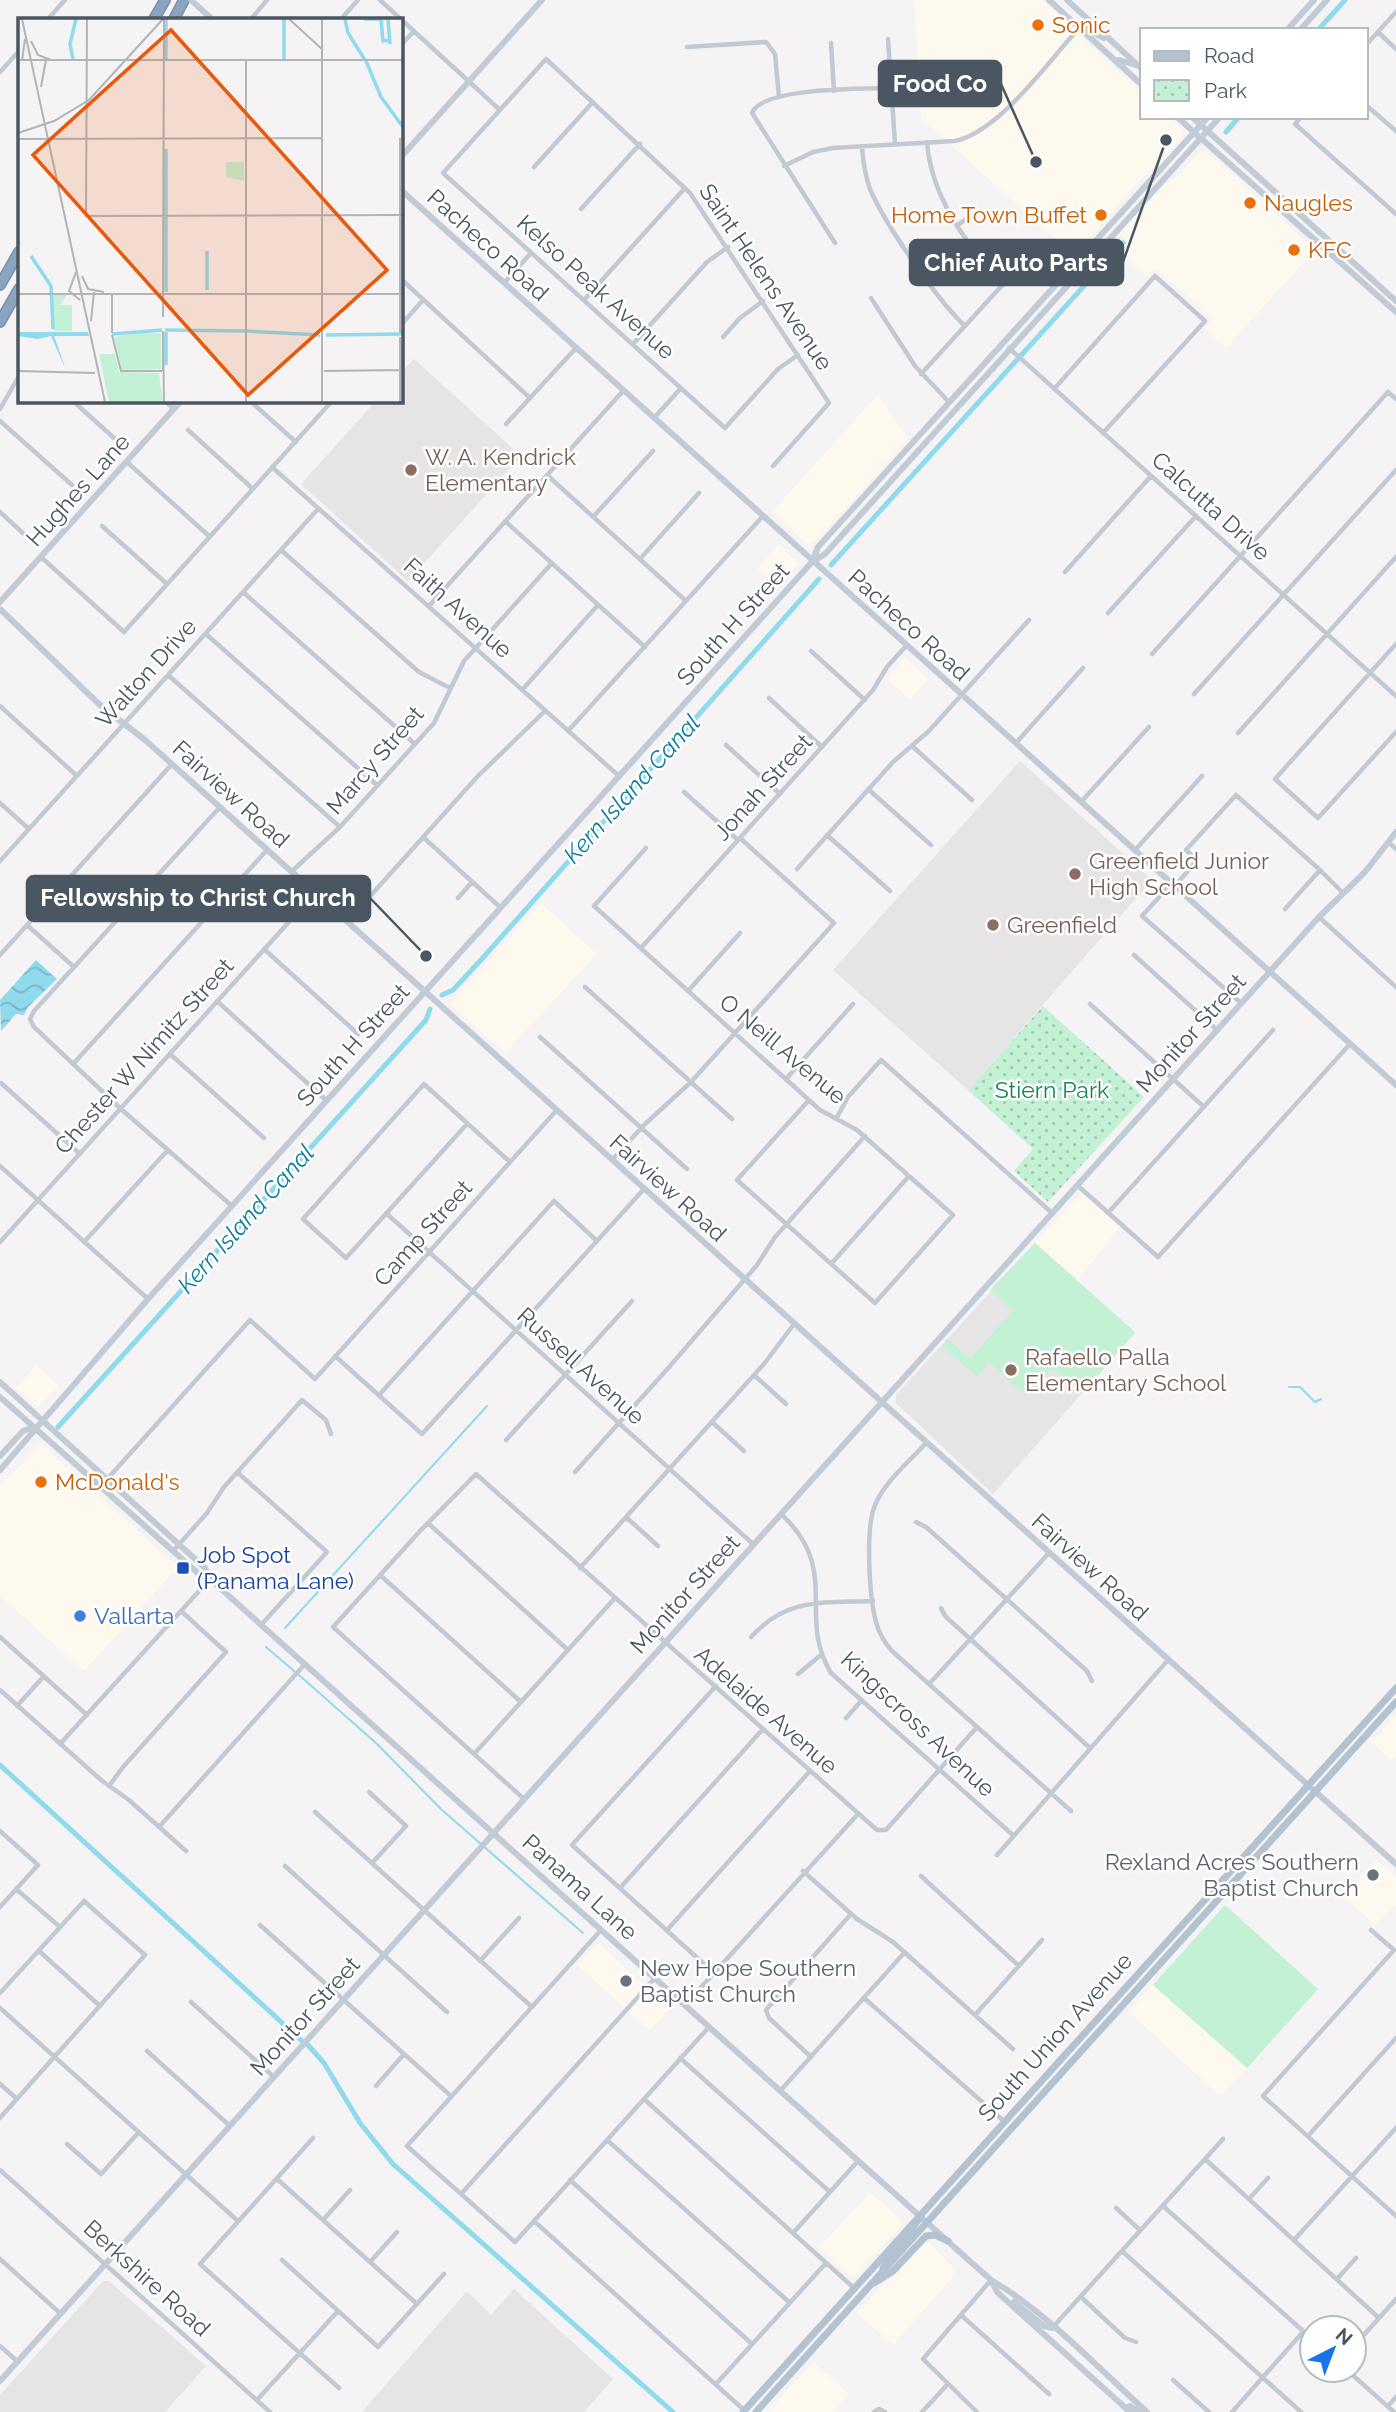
<svg xmlns="http://www.w3.org/2000/svg" width="1396" height="2412" viewBox="0 0 1396 2412" font-family="Raleway,sans-serif">
<defs>
<pattern id="park-dots" width="8" height="8" patternUnits="userSpaceOnUse" patternTransform="scale(1.75)"><rect width="8" height="8" fill="#c3f1d5"/><path d="M2 2h.1M6 6h.1" fill="none" stroke="#a0c6b0" stroke-width="1.8" stroke-linecap="round"/></pattern>
<pattern id="water-waves" width="16" height="10" patternUnits="userSpaceOnUse" patternTransform="scale(1.75)"><rect width="16" height="10" fill="#90daee"/><path d="M0 5q4-4 8 0t8 0" fill="none" stroke="#78b4c4"/></pattern>
</defs>
<rect width="100%" height="100%" fill="#f5f3f3"/>
<path fill="#fdf9ef" d="M914,0H1042L1142,93V117H1169L1183,130L1181,138L1169,153L1134,186L1074,256L921,118Z
M1206,151L1315,250L1226,348L1205,329L1213,319L1156,268L1147,277L1121,254L1130,243L1119,233L1164,185L1178,175L1199,152Z
M878,394L908,439L814,543L807,544L772,512Z
M779,544L798,564L778,588L757,569Z
M905,657L928,679L910,699L887,679Z
M541,903L597,954L505,1053L450,1004Z
M1082,1192L1119,1227L1078,1280L1035,1243Z
M36,1365L59,1386L38,1407L16,1388Z
M41,1444L178,1567L84,1671L0,1596V1486Z
M1396,1715V1756L1392,1761L1372,1742Z
M1376,1860L1396,1878V1907L1393,1906L1376,1925L1343,1897Z
M598,1943L670,2008L650,2030L578,1966Z
M1153,1985L1247,2068L1220,2096L1128,2011Z
M870,2192L901,2220V2226L856,2275L850,2276L819,2248Z
M924,2240L930,2243L957,2272L893,2345L857,2313Z
M813,2362L849,2394L832,2412H768Z"/>
<path fill="#e6e4e5" d="M414,359L521,456L408,581L301,484L376,401H401V373Z
M1020,761L1152,880L968,1090L833,970Z
M1035,1243L1135,1333L993,1494L896,1403V1395Z
M103,2281H109L206,2366L165,2412H0V2395Z
M514,2289L613,2379L584,2412H362L467,2291L491,2315Z"/>
<path fill="#c3f1d5" d="M1035,1243L1135,1332L1082,1394L1052,1368L1026,1396L989,1362L977,1377L942,1346L947,1339L970,1358L1013,1311L990,1290Z
M1225,1905L1318,1989L1247,2068L1153,1985Z"/>
<path fill="url(#park-dots)" d="M1043,1006L1144,1097L1048,1202L1014,1171L1033,1149L968,1090Z"/>
<path fill="url(#water-waves)" d="M36,960L57,979L28,1007L24,1015L16,1014L1,1031L0,1000Z"/>
<g fill="none" stroke-linecap="round" stroke-linejoin="round">
<path stroke="#90daee" stroke-width="2" d="M1289,1387H1300L1315,1402L1321,1399
M285,1628L487,1406
M266,1647L294,1671
M299,1675L376,1743L442,1810L583,1933"/>
<path stroke="#90daee" stroke-width="5" d="M1318,30L1345,0
M1226,132L1239,117
M831,565L1123,243
M442,995L453,990L480,961L819,579
M58,1427L426,1020L430,1009
M0,1765L301,2040
M308,2045L324,2063L360,2123L393,2164L673,2412"/>
<defs>
<path id="highway" d="M154,19L165,0
M174,19L184,0
M0,285L19,252
M0,322L19,289"/>
</defs>
<use href="#highway" stroke="#7690ad" stroke-width="12"/>
<path stroke="#c1cad2" stroke-width="4.5" d="M380,0L500,110
M48,19L65,0
M251,19L267,0
M341,19L358,0
M1378,32L1396,49
M888,39L895,144
M831,43L834,91
M401,45L414,31
M1366,45L1396,12
M687,47L766,42L775,54L779,97
M0,72L19,51
M1366,105L1396,131
M1301,117L1295,124L1396,214
M927,142C931,195 966,247 1004,282
M862,147C863,161 865,175 870,189C885,224 937,300 965,326
M784,166L813,152L833,148L955,141C1000,131 1048,62 1079,28
M534,167L593,102
M581,209L640,144
M959,224L977,212
M835,243L752,113C762,87 864,89 891,88
M401,279L530,398
M504,283L531,253
M871,298L915,366L948,401
M584,300L685,188
M401,325L423,300
M723,337L740,318L763,301
M633,344L707,262L728,247
M1009,348L1396,696
M921,374L1027,258
M1054,389L1155,276L1205,321L1103,433
M73,401L114,438
M165,401L174,409
M250,401L296,442
M0,409L19,376
M654,418L681,388
M0,421L72,485
M506,424L576,348
M188,430L253,489
M127,462L210,537
M773,466L829,403L690,193L546,59L443,173L725,428L778,369L798,355
M272,467L619,776
M547,475L686,601
M0,512L26,536
M593,517L653,451
M505,521L645,647
M102,526L167,584
M281,550L419,672L450,688
M41,557L124,632L332,401
M640,559L699,493
M1065,572L1151,476
M243,592L415,744
M429,606L623,391
M1108,613L1196,516
M206,634L377,785
M1396,644L1275,779L1318,818L1396,732
M811,651L865,700
M1152,654L1388,392L1396,399
M168,675L340,827
M522,690L598,605
M1194,694L1396,470
M769,698L822,747
M0,706L77,776
M568,731L763,516
M1238,733L1396,557
M1016,743L1083,668
M726,745L780,794
M912,746L972,800
M868,789L931,845
M684,792L738,840
M1081,802L1149,727
M0,803L29,829
M220,807L34,1011L30,1019L34,1027L121,1109L232,1206
M827,835L890,891
M423,837L501,908
M1388,842L1396,849
M646,848L594,906L820,1110L857,1130L953,1215L875,1303L737,1180L809,1100
M1135,850L1202,776
M0,861L318,509
M797,869L893,762L929,731L1029,620
M1320,870L1343,893
M291,872L340,827L434,723L464,661L552,563
M1171,884L1142,916L1241,1003
M1175,886L1197,860L1186,850L1236,795L1320,870L1285,909
M458,898L472,882
M1319,917L1396,987
M347,922L477,777L545,711
M27,925L74,967
M641,948L873,690L887,667L906,646
M264,949L358,1034
M0,955L172,764
M1134,955L1217,1030
M585,987L732,1119
M688,991L740,933
M217,1001L327,1101
M1090,1004L1204,1107
M540,1037L687,1169
M170,1054L264,1138
M74,1063L267,850
M786,1079L853,1004
M1,1083L80,1154
M836,1119L848,1097L881,1060L1052,1213
M467,1124L346,1258L303,1219L424,1084L510,1162
M612,1160L644,1125L691,1082L834,923L740,838
M0,1166L148,1299
M1077,1185L1158,1257L1350,1044
M386,1213L753,1544
M1108,1213L1273,1030
M0,1242L315,893
M84,1242L167,1151
M831,1264L909,1176
M335,1356L422,1434L644,1189
M754,1375L786,1404
M379,1395L554,1201L597,1241
M712,1422L744,1451
M506,1440L632,1301
M926,1443C909,1462 885,1481 875,1505C865,1529 869,1604 878,1628C881,1637 886,1644 892,1651L1071,1811
M237,1472L327,1552L261,1625
M575,1472L670,1366L757,1265L775,1237L865,1136
M101,1486L250,1320L315,1379L556,1111
M781,1514C842,1570 796,1616 831,1673L1014,1836
M626,1517L658,1546
M916,1522L926,1527L1087,1671L1092,1681
M428,1523L568,1650
M173,1551L207,1513L224,1487L302,1400L326,1420L331,1434
M580,1568L764,1364L794,1324
M380,1575L521,1702
M941,1608L945,1616L1090,1748
M0,1637L87,1715
M751,1637C787,1597 824,1603 873,1601
M798,1674L821,1655
M930,1683L1049,1553
M0,1690L101,1780L129,1800L186,1851
M17,1706L44,1676
M846,1718L862,1700
M60,1744L210,1579
M474,1754L614,1599
M109,1786L123,1767L226,1652L181,1611
M369,1792L406,1826L372,1863
M524,1799L333,1627L421,1530L476,1474L877,1830H886L977,1727
M315,1812L532,2007
M159,1827L305,1664
M0,1831L38,1865L0,1907
M997,1855L1168,1660
M285,1866L447,2012
M803,1871L857,1919L893,1942L1013,2049
M921,1876L1019,1966
M620,1888L763,1729
M16,1889L60,1927
M260,1925L451,2096
M601,1930L407,2146L515,2242L709,2027
M667,1930L810,1771
M1371,1930L1394,1950
M1394,1950L1263,2096L1396,2216
M39,1951L100,2006
M480,1961L519,1918
M714,1973L572,1845L716,1686
M0,1993L84,1901L145,1955L0,2118
M864,1998L1005,2122
M191,2002L274,2077
M685,2005L858,1814
M0,2008L238,2221
M975,2015L1042,1940
M147,2051L230,2126
M811,2057L769,2018L766,2010L851,1914
M680,2058L830,2192
M0,2084L17,2099
M376,2086L404,2054
M780,2091L905,1952
M644,2099L854,2288
M1308,2136L1396,2038
M313,2138L200,2264L339,2388
M607,2140L789,2302
M67,2144L101,2174L139,2132
M1205,2159L1379,2318
M0,2170L270,2412
M277,2179L417,2304
M570,2180L752,2344
M461,2194L655,1978
M1249,2199L1268,2178
M1163,2206L1312,2339
M1116,2208L1140,2230
M323,2220L350,2190
M534,2221L744,2410
M793,2233L858,2161
M1294,2240L1396,2128
M1122,2251L1301,2412
M0,2259L61,2314
M282,2260L378,2347L444,2274
M370,2262L397,2232
M1337,2279L1356,2258
M1081,2297L1125,2338L1136,2342
M961,2315L1049,2394
M1053,2327L1223,2139
M0,2346L18,2362
M1354,2346L1396,2299
M1347,2370L1394,2412
M1173,2380L1209,2412
M716,2384L826,2263
M257,2400L338,2311
M1388,2406L1396,2397
M874,2412L879,2409L885,2412
M922,2412L947,2385
M977,2412L923,2359L991,2280
M1232,2412L1303,2332"/>
<path stroke="#c1cbd6" stroke-width="6" d="M191,0L212,19
M1049,0L1142,85
M1067,0L1142,69
M1082,27L1104,38
M1287,30L1314,0
M1300,30L1327,0
M1119,60L1139,66
M1177,117L1396,312
M1192,117L1396,301
M401,157L542,0
M401,190L1396,1085
M813,560L818,547L1208,117
M0,602L181,401
M0,609L101,706L144,739L1396,1864
M0,1382L205,1568L210,1579
M0,1397L200,1575L210,1579L991,2280C1044,2310 1101,2371 1147,2412
M0,1456L23,1431L34,1427
M0,1470L148,1299L812,562L825,554L1220,117
M992,2282L997,2292L1130,2412
M1014,2302L1044,2326L1052,2328
M0,2381L1319,917L1365,872L1396,832
M1126,2408L1130,2406L1139,2412"/>
<path stroke="#b3c2d1" stroke-width="7" d="M883,2268L919,2219
M874,2283L893,2271L926,2236L935,2235L948,2241
M743,2412L1396,1688
M756,2412L1396,1702"/>
<use href="#highway" stroke="#8ba5c1" stroke-width="9"/>
</g>
<g fill="#e8710a" stroke="#fff" stroke-width="2.5">
<circle cx="1038" cy="25" r="7"/>
<circle cx="1250" cy="203" r="7"/>
<circle cx="1101" cy="215" r="7"/>
<circle cx="1294" cy="250" r="7"/>
<circle cx="41" cy="1482" r="7"/>
</g>
<g fill="#8d6e63" stroke="#fff" stroke-width="2.5">
<circle cx="411" cy="470" r="7"/>
<circle cx="1075" cy="874" r="7"/>
<circle cx="993" cy="925" r="7"/>
<circle cx="1011" cy="1370" r="7"/>
</g>
<rect fill="#1a4fb4" stroke="#fff" stroke-width="2.5" x="176" y="1561" width="14" height="14" rx="3.5"/>
<circle fill="#3f7fe0" stroke="#fff" stroke-width="2.5" cx="80" cy="1616" r="7"/>
<g fill="#6b7280" stroke="#fff" stroke-width="2.5">
<circle cx="1373" cy="1875" r="7"/>
<circle cx="626" cy="1981" r="7"/>
</g>
<g text-anchor="middle" stroke-width="5" stroke-linejoin="round" paint-order="stroke">
<g font-size="23" fill="#c56008" stroke="#fff" text-anchor="start">
<text x="1052" y="33">Sonic</text>
<text x="1264" y="211">Naugles</text>
<text x="1087" y="223" text-anchor="end">Home Town Buffet</text>
<text x="1308" y="258">KFC</text>
<text x="55" y="1490">McDonald's</text>
</g>
<g font-size="23" fill="#4a5661" stroke="#fff">
<text transform="translate(488 245) rotate(42)" y="8">Pacheco Road</text>
<text transform="translate(766 277) rotate(56)" y="8">Saint Helens Avenue</text>
<text transform="translate(596 287) rotate(42)" y="8">Kelso Peak Avenue</text>
<text transform="translate(78 490) rotate(-48)" y="8">Hughes Lane</text>
<text transform="translate(1211 506) rotate(42)" y="8">Calcutta Drive</text>
<text transform="translate(458 608) rotate(42)" y="8">Faith Avenue</text>
<text transform="translate(733 624) rotate(-48)" y="8">South H Street</text>
<text transform="translate(909 625) rotate(42)" y="8">Pacheco Road</text>
<text transform="translate(146 673) rotate(-48)" y="8">Walton Drive</text>
<text transform="translate(375 760) rotate(-49)" y="8">Marcy Street</text>
<text transform="translate(763 787) rotate(-48)" y="8">Jonah Street</text>
<text transform="translate(231 794) rotate(42)" y="8">Fairview Road</text>
<text transform="translate(1191 1033) rotate(-48)" y="8">Monitor Street</text>
<text transform="translate(353 1045) rotate(-48)" y="8">South H Street</text>
<text transform="translate(783 1049) rotate(40)" y="8">O Neill Avenue</text>
<text transform="translate(144 1056) rotate(-48)" y="8">Chester W Nimitz Street</text>
<text transform="translate(668 1188) rotate(42)" y="8">Fairview Road</text>
<text transform="translate(423 1233) rotate(-48)" y="8">Camp Street</text>
<text transform="translate(581 1366) rotate(42)" y="8">Russell Avenue</text>
<text transform="translate(1090 1567) rotate(42)" y="8">Fairview Road</text>
<text transform="translate(685 1594) rotate(-48)" y="8">Monitor Street</text>
<text transform="translate(766 1710) rotate(41)" y="8">Adelaide Avenue</text>
<text transform="translate(918 1724) rotate(43)" y="8">Kingscross Avenue</text>
<text transform="translate(580 1887) rotate(42)" y="8">Panama Lane</text>
<text transform="translate(305 2016) rotate(-48)" y="8">Monitor Street</text>
<text transform="translate(1055 2037) rotate(-48)" y="8">South Union Avenue</text>
<text transform="translate(147 2278) rotate(42)" y="8">Berkshire Road</text>
</g>
<g font-size="23" fill="#785e54" stroke="#fff" text-anchor="start">
<text x="425" y="465">W. A. Kendrick<tspan x="425" dy="26">Elementary</tspan></text>
<text x="1089" y="869">Greenfield Junior<tspan x="1089" dy="26">High School</tspan></text>
<text x="1007" y="933">Greenfield</text>
<text x="1025" y="1365">Rafaello Palla<tspan x="1025" dy="26">Elementary School</tspan></text>
</g>
<g font-size="23" fill="#17864f" stroke="#fff">
<text x="1052" y="1098">Stiern Park</text>
</g>
<g font-size="23" fill="#164399" stroke="#fff" text-anchor="start">
<text x="197" y="1563">Job Spot<tspan x="197" dy="26">(Panama Lane)</tspan></text>
</g>
<g font-size="23" fill="#366cbe" stroke="#fff" text-anchor="start">
<text x="94" y="1624">Vallarta</text>
</g>
<g font-size="23" fill="#5b616d" stroke="#fff" text-anchor="end">
<text x="1359" y="1870">Rexland Acres Southern<tspan x="1359" dy="26">Baptist Church</tspan></text>
<text x="640" y="1976" text-anchor="start">New Hope Southern<tspan x="640" dy="26">Baptist Church</tspan></text>
</g>
<g font-size="24" font-style="italic" fill="#0c7c9b" stroke="#fff">
<text transform="translate(632 789) rotate(-48)" y="8">Kern Island Canal</text>
<text transform="translate(246 1219) rotate(-48)" y="8">Kern Island Canal</text>
</g>
</g>
<g transform="translate(18 18)">
<rect width="385" height="385" fill="#f5f3f3"/>
<path d="M122,314L143,315V351L104,352L96,319ZM81,336H97L101,354L141,355L145,384H91Z" fill="#c3f1d5"/>
<path d="M35,277H49L42,287H54V313H36Z" fill="#c3f1d5"/>
<path d="M208,144H226V163L208,159Z" fill="#c3f1d5"/>
<path d="M0,314H70L71,318H36L48,352L33,318L20,321L0,318Z" fill="#90daee"/>
<path fill="none" stroke="#90daee" stroke-width="3.5" d="M148,1V41M327,1L330,15L347,42M346,1H363L365,23L372,22M370,1L372,26M55,41L52,26L58,1M266,41V1M348,43L363,79L385,109M148,197V131M148,199V274M13,238L33,268L35,311M189,272V233M147,312L227,313M228,313L302,317M148,314V347M94,316L144,312M308,317L385,316"/>
<path fill="none" stroke="#b1b4b9" stroke-width="2" d="M4,1L87,384M69,1L68,198L385,197M271,1L305,32M13,23L20,37L33,42M0,42H306M306,42H385M4,43L7,21M23,69L28,42M0,115L36,103L71,82L145,1M0,121L304,120M58,254L51,273L62,282M64,258L70,271L86,274M0,276H385M94,276V315M145,299L146,1M73,303L76,274M382,315V120M94,317L103,353H144M0,353L77,355M145,353V313L146,384M306,353L382,352M228,384V42M304,384V1M382,384V319"/>
<path fill="#e8590c" fill-opacity="0.15" stroke="#e8590c" stroke-width="3.5" d="M153,12L369,252L230,377L15,137Z"/>
<rect width="385" height="385" fill="none" stroke="#4a5661" stroke-width="3.5"/>
</g>
<path fill="none" stroke="#4a5661" stroke-width="2.5" d="M1036 162L1001 84M1166 140L1123 262M426 956L370 898"/>
<g fill="#4a5661" stroke="#fff" stroke-width="2.5">
<circle cx="1036" cy="162" r="7"/>
<circle cx="1166" cy="140" r="7"/>
<circle cx="426" cy="956" r="7"/>
</g>
<g fill="#4a5661" stroke="#4a5661" stroke-width="2.5">
<rect x="879" y="61" width="122" height="45" rx="7"/>
<rect x="910" y="240" width="213" height="45" rx="7"/>
<rect x="27" y="876" width="343" height="45" rx="7"/>
</g>
<g font-size="24" text-anchor="middle" font-weight="bold" fill="#fff">
<text x="940" y="92">Food Co</text>
<text x="1016" y="271">Chief Auto Parts</text>
<text x="198" y="906">Fellowship to Christ Church</text>
</g>
<rect x="1140" y="28" width="228" height="91" fill="#ffffff" stroke="#b7bbc0" stroke-width="2"/>
<rect x="1154" y="51" width="35" height="10" fill="#b3c2d1" stroke="#b7bbc0" stroke-width="2"/>
<text x="1204" y="63" font-size="21" fill="#4a5661">Road</text>
<rect x="1154" y="80" width="35" height="21" fill="url(#park-dots)" stroke="#b7bbc0" stroke-width="2"/>
<text x="1204" y="98" font-size="21" fill="#4a5661">Park</text>
<g transform="translate(1333 2349) rotate(42)"><circle r="33" fill="#ffffff" stroke="#b7bbc0" stroke-width="2"/>
<path d="M0-5L12 26L0 18L-12 26Z" fill="#1a73e8"/>
<text y="-10" font-size="19" font-weight="bold" text-anchor="middle" fill="#4a5661">N</text>
</g>
</svg>
